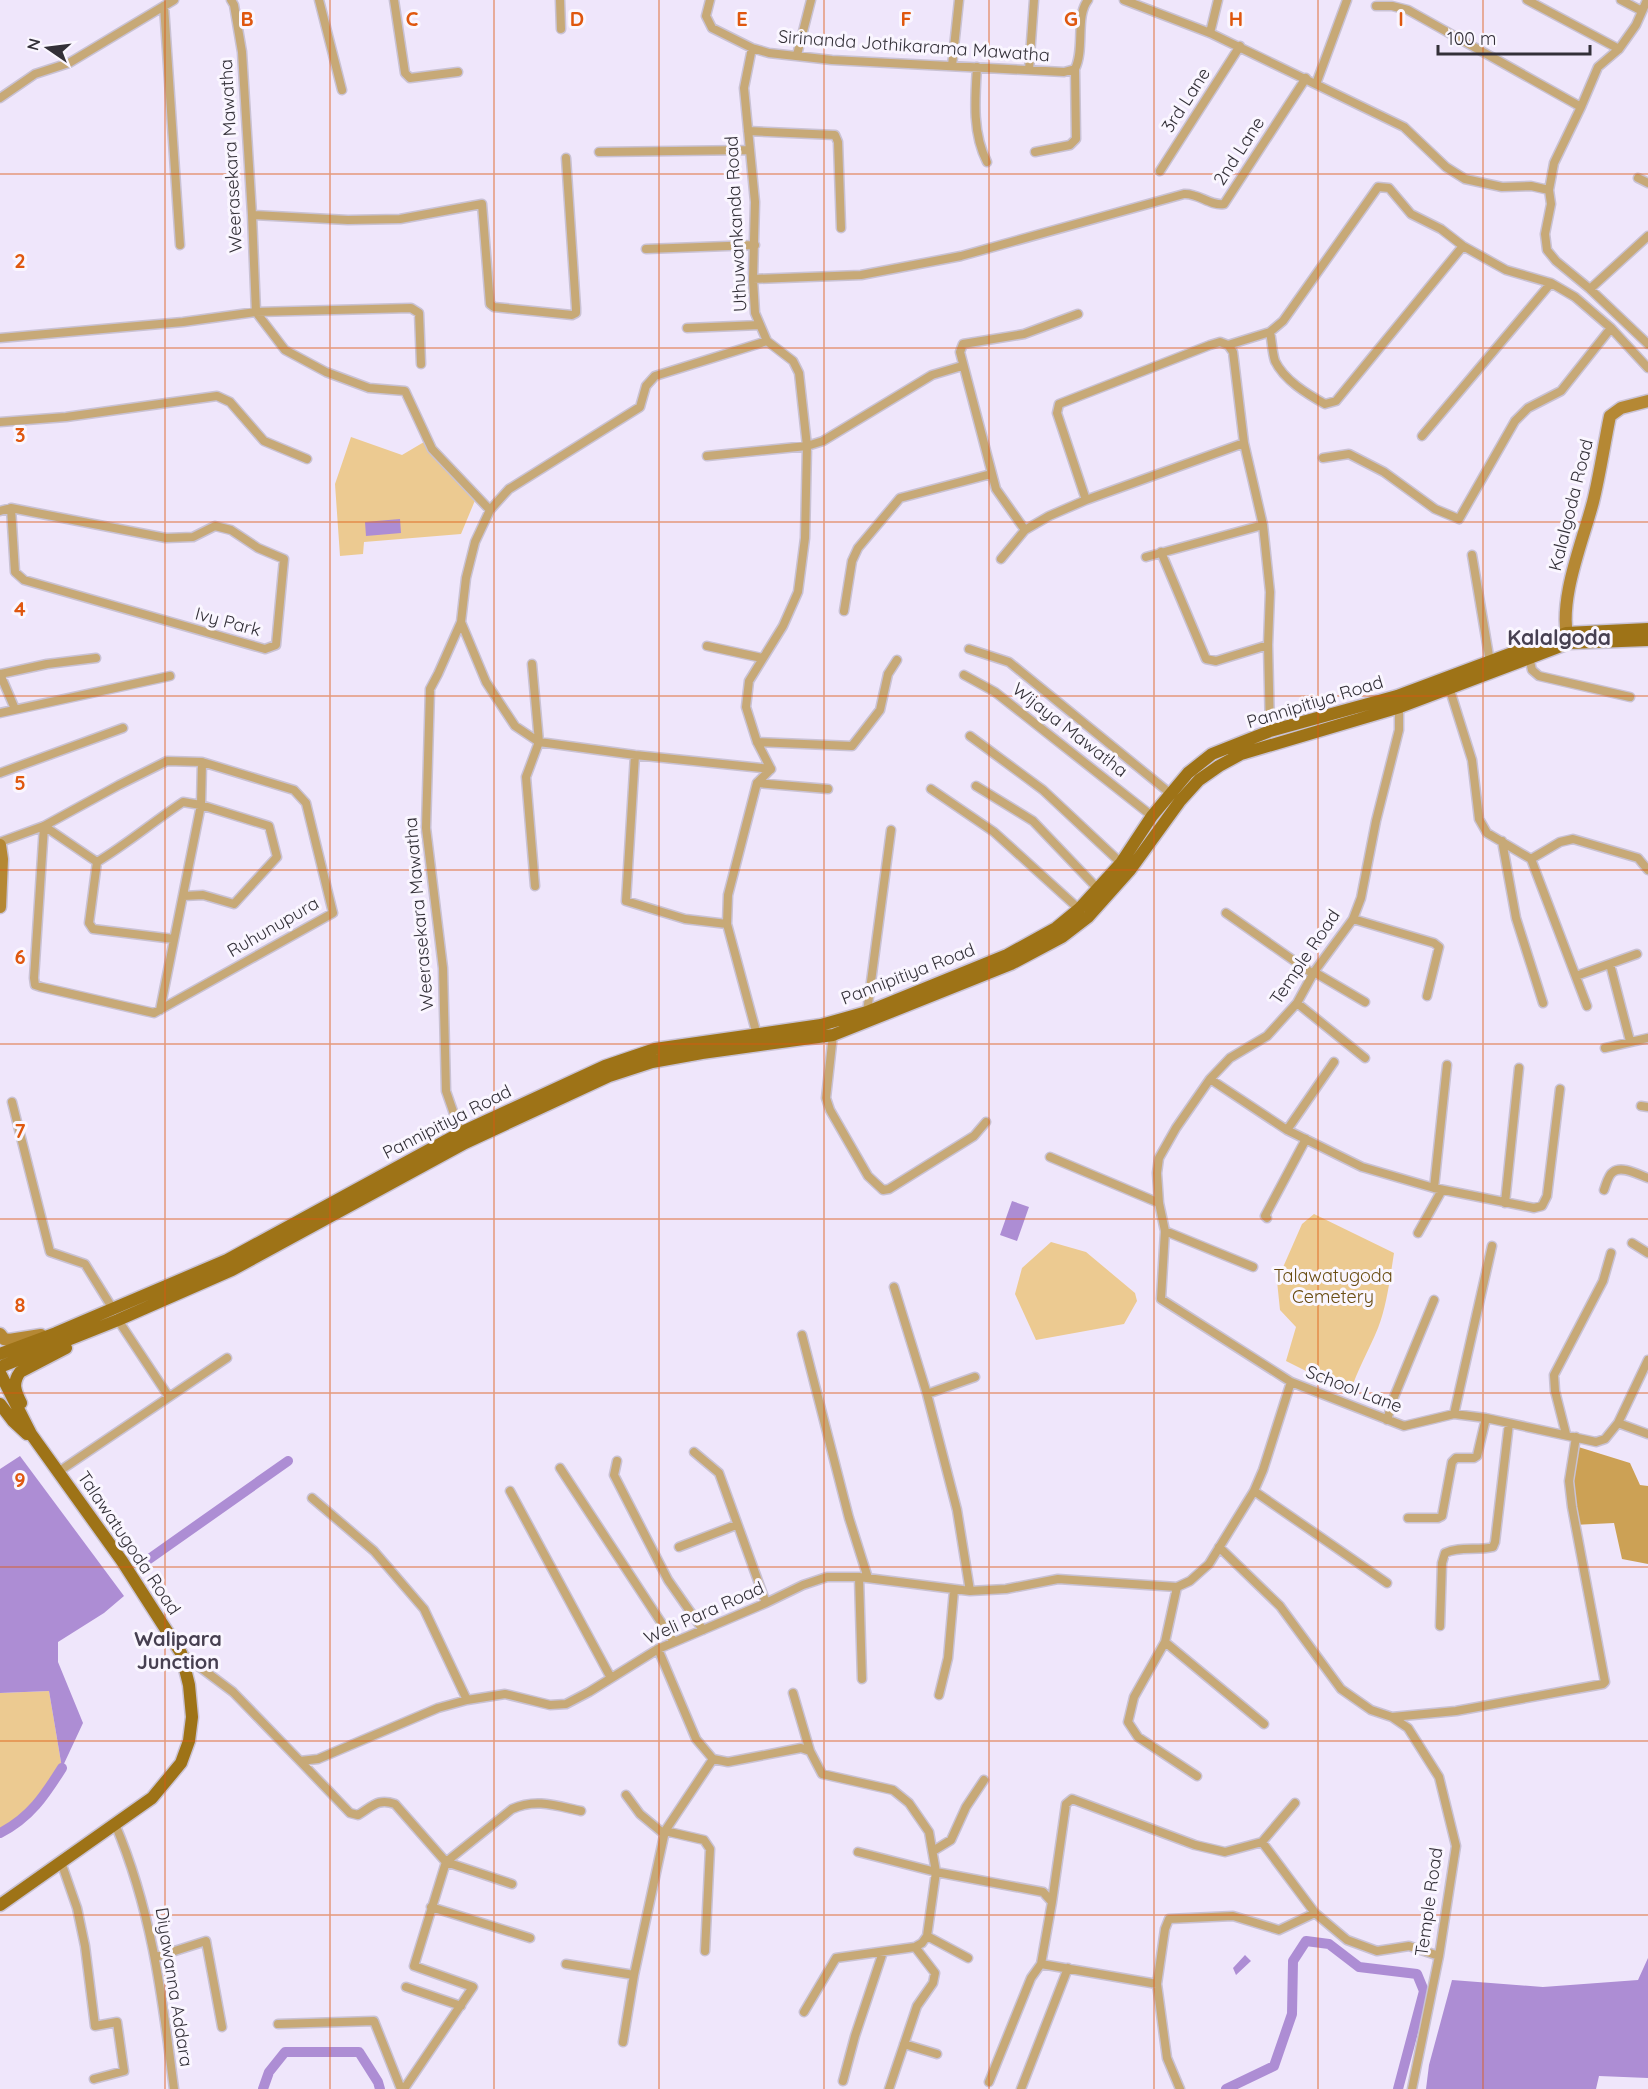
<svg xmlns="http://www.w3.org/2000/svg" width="1648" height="2089" viewBox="0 0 1648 2089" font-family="Quicksand,sans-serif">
<rect width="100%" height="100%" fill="#efe6fb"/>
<path fill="#ecca91" d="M351,437L402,455L424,442L428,452L476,498L461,534L364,542L363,554L340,556L335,484Z
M1314,1214L1394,1253C1390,1278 1387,1305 1378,1328C1369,1350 1357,1370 1350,1393L1286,1361L1296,1327L1280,1310L1277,1281L1302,1224Z
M1051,1242L1086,1252L1135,1293L1137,1301L1124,1324L1036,1340L1015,1294L1022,1268Z
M49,1691L62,1768C45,1795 30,1818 0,1833V1693Z"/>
<path fill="#cca155" d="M1572,1445L1630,1463L1640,1485L1648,1486V1564L1622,1559L1614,1523L1573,1525C1570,1500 1562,1469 1572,1445Z"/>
<path fill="#ad8dd4" d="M400,519L401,533L366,536L365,522Z
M1012,1201L1029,1207L1017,1241L1000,1235Z
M20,1456L124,1596L104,1613L58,1642V1662L83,1723L62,1768L49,1691L0,1693V1469Z
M1245,1955L1251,1961L1236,1975L1233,1968Z
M1648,1958V2078L1599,2076L1596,2089H1426L1429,2065L1452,1980L1543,1987L1638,1980Z"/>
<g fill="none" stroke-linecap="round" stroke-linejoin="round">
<path stroke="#ad8dd4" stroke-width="10" d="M142,1564L288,1461
M0,1833C30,1818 45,1795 62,1768
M263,2089L269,2072L285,2052H359L378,2082L380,2089
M1226,2089L1274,2066L1292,2014L1293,1961L1306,1941L1329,1944L1359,1967L1417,1974L1424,1991L1398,2089"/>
<defs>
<path id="street" d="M231,0L234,5L242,52L252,215L256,312L285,350L326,372L369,388L405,391L432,449L490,510
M319,0L342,90
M394,0L405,73L410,78L458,72
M560,0L561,29
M710,0L706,16L712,28L752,48L769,53L832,60L1064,72L1075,69C1085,49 1075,16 1088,0
M1124,0L1210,33L1404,127L1446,167L1465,179L1502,187L1531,186L1549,190L1551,204L1545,234L1547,250L1556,261L1590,289L1648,344
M1527,0L1619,49
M1621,0L1642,11
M164,6L180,245
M1376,6H1392L1408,10L1581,107
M1210,33L1218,0
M752,48L744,88L755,202L753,279L755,313L767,341L793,361L799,373L807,446L805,538L798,592L783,626L749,681L746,707L757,742L771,769L757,783L728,895L727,924L757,1035
M797,55L811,0
M952,66L959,0
M977,67C975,98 972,133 987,162
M1029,70L1034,0
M1316,84L1347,0
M0,98L35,74L69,63L174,0
M748,131L835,135L838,142L841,228
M599,152L750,150
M1035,152L1070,145L1076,139L1075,69
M1160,171L1240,46
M1638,178L1648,183
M1549,190L1554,163L1581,107L1598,67L1619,49L1636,25L1647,0
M252,215L348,220L400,219L482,204L490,304L494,307L572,315L576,313V308L566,158
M646,249L755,245
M753,279L861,275L961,256L1184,194C1199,193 1209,206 1224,204L1306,78
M1590,289L1648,236
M687,328L760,325
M1270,332C1272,341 1272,352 1275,361C1284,380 1307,394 1325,404L1336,401L1463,246
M0,338L183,322L256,312L411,308L419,313L421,364
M1228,345L1270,332L1283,321L1378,187L1389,188L1411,214L1441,229L1463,246L1506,270L1551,283L1575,297L1611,328L1648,368
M0,422L66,417L217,396L230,402L264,441L307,459
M1422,436L1551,283
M1244,443L1086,500L1057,413L1059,404L1210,345L1220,342L1228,345L1233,352L1244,443L1263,525L1270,592L1268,645L1270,731
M707,456L807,446L823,441L932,375L962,366
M1323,458L1349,454L1384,472L1435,509L1459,519L1515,421L1528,408L1561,391L1611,328
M0,511L11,508L166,538L193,537L215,526L231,530L258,548L284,559L276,645L265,649L24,580L15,572L11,508
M1025,530L996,489L960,352L963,344L1024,334L1078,314
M1161,552L1206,659L1216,661L1268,645
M1472,555L1490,662
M1146,557L1263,525
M1001,559L1025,530L1049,516L1086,500
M844,611L852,561L858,548L900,498L991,474
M461,622L486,682L515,726L539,742L635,755L771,769
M707,646L762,658
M969,649L1009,662L1171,794
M1529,657L1532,670L1539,676L1630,697
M532,664L539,742L526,777L535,886
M0,674L47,664L96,658
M0,674L15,709
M964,675L995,692L1152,816
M1448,684L1472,760L1479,819L1487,833L1531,859
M0,713L170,676
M970,736L1043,790L1121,863
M757,742L852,746L880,710L888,674L897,660
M635,755L626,901L685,919L727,924
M0,773L123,728
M757,783L828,789
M976,786L1033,821L1098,889
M931,789L994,832L1079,909
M44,826L97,862
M1502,841L1516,918L1543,1003
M0,842L44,826L119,785L167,761L202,762L294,790L306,803L333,913L154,1013L41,987L35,985L34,978L44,826
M1531,859L1587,1006
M1531,859L1560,842L1573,839L1638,858L1648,870
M97,862C127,844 154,821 183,802L201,805L269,826L277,857L234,904L203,895L183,896
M97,862L89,923L93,929L174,939
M1226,913L1313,974
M1353,919L1434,943L1439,947L1427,996
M1610,964L1630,1041
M1314,972L1365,1002
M1576,976L1637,954
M1297,1003L1365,1058
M160,1010L201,805L202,762
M867,1012L891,830
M833,1035L826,1098L830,1110L868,1176L883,1190L889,1189L974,1136L986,1122
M1605,1048L1648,1038
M1210,1079L1287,1130L1362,1167L1434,1188L1534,1208L1542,1206L1547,1196L1560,1089
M12,1102L50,1252L85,1264L113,1309
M1641,1106L1648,1107
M1287,1130L1334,1062
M462,1137L446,1091L443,968L426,828L430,689L438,674L461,622L466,578L475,542L490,510L509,489L640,407L646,386L655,376L767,341
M1050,1157L1159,1203
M1434,1188L1447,1065
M1604,1190C1606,1185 1608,1175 1613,1172C1622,1165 1639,1175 1648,1178
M1505,1203L1519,1068
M1267,1218L1265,1216L1306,1139
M1165,1231L1253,1267
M1418,1233L1442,1190
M1632,1243L1648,1253
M894,1287L927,1394L957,1510L970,1591
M118,1320L169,1397
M802,1335L849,1518L868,1578
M1291,1382L1161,1299L1165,1231L1159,1203L1157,1173L1159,1158L1176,1128L1210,1079L1230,1058L1267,1036L1297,1003L1314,972L1353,919L1361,898L1376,821L1399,730V703
M927,1394L975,1377
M1454,1414L1492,1246
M1387,1420L1394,1397L1434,1300
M1618,1423L1648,1434
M1566,1434L1555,1391L1554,1375L1603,1281L1611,1253
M694,1452L719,1473L766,1603
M617,1461L614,1475L668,1580L703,1630
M560,1468L674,1642
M58,1472L227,1358
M510,1491L611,1678
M1254,1491L1387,1583
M312,1498L374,1551L424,1609L467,1700
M1408,1518H1438L1442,1516L1452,1462L1456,1458H1474L1477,1456L1486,1418
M679,1547L736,1525
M1219,1547L1280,1606L1341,1689L1371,1710L1392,1717L1408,1728L1439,1777L1456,1846L1439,1956L1412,2089
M859,1577L862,1679
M1177,1587L1165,1642L1134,1697L1128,1722L1138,1737L1197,1776
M1440,1626L1442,1563L1445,1553C1459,1546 1478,1551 1493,1547L1495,1542L1509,1423
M1165,1642L1264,1724
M658,1649L696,1739L713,1759L728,1762L801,1748L810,1751L822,1774L893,1790L909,1803L929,1832L936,1872L1043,1892L1052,1902L1041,1964L1031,1978L989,2082
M181,1653L233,1692L300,1761L318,1759L438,1708L467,1700L505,1694L550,1705L566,1704L589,1692L658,1649L766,1603L803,1585L827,1577H859L970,1591L1006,1589L1058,1579L1177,1587L1190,1581L1209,1564L1254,1491L1263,1470L1291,1382L1404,1426L1454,1414L1486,1418L1596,1442L1605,1439L1618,1423L1648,1360
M793,1693L810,1751
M939,1695L948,1658L954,1590
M1392,1717L1456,1711L1603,1684L1605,1682L1572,1507L1569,1481L1576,1437
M300,1761L350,1813L358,1815C373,1806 378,1798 395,1804L446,1862L512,1884
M626,1795L640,1814L664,1834
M115,1824C152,1911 162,1996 174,2089
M665,1831L704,1840L710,1849L705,1951
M1262,1842L1315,1913L1347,1940L1377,1951L1409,1946L1439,1956
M933,1851L951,1840L966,1807L984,1780
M61,1862L77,1908L85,1946L95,2026L117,2022L124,2071L94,2079
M1052,1902L1066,1804L1072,1799L1195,1845L1225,1852L1262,1842L1295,1803
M431,1907L530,1938
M927,1936L968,1958
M156,1957L206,1941L222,2027
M566,1964L634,1975
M1041,1964L1157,1984
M406,1987L461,2006
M804,2012L836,1958L915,1947L922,1943L927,1936L936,1872L858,1852
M278,2024L374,2021L401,2089
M623,2042L634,1975L665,1831L713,1759
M904,2044L937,2054
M843,2081L855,2036L883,1952
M404,2089L473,1987L414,1966L446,1862L512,1809C536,1798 557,1806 581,1811
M889,2089L917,2006L933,1983L935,1973L915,1947
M1021,2089L1068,1968
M1180,2089L1167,2058L1157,1984L1165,1929L1169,1919L1233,1916L1279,1930L1315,1913"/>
<path id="secondary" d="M1568,642C1558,599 1582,544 1593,502C1600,474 1604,445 1610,416L1621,408L1648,401
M0,845L2,859L0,907
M0,1334L4,1339L9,1340L41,1335"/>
<path id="primary" d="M0,1354L56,1333L227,1260L460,1133L605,1066L655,1049L821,1025L867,1012L1007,955L1056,928L1079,909L1121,863L1152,816L1188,773L1212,754L1270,731L1397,696L1566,633L1648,629
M0,1367L118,1320L232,1270L465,1143L609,1076L652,1062L702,1053L833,1035L1011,964L1062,937L1088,917L1130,870L1180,801L1199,780L1219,766L1241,754L1400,707L1569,643L1648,640
M0,1373L31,1434L122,1561L181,1653L189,1685L192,1717L189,1741L181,1763L152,1798L0,1905
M21,1403C15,1391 12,1383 20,1372L66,1348
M0,1404L13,1421L27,1434"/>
</defs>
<use href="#street" stroke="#c9c2d4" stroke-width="11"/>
<use href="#secondary" stroke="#c9c2d4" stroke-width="15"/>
<use href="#primary" stroke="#c9c2d4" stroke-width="15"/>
<use href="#street" stroke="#c7a977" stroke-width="8"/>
<use href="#secondary" stroke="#b58834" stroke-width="12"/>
<use href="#primary" stroke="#9e7317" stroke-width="12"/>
</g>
<path fill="none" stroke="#df570e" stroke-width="1.5" stroke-opacity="0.55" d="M165,0V2089M330,0V2089M494,0V2089M659,0V2089M824,0V2089M989,0V2089M1154,0V2089M1318,0V2089M1483,0V2089M0,174H1648M0,348H1648M0,522H1648M0,696H1648M0,870H1648M0,1044H1648M0,1219H1648M0,1393H1648M0,1567H1648M0,1741H1648M0,1915H1648"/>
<g text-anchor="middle" stroke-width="6" stroke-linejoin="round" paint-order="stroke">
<g font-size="18" fill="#333038" stroke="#faf6ff">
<text transform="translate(914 46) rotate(4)" y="6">Sirinanda Jothikarama Mawatha</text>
<text transform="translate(1186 100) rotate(-57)" y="6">3rd Lane</text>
<text transform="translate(1239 151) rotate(-57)" y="6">2nd Lane</text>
<text transform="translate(231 156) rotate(-93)" y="6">Weerasekara Mawatha</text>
<text transform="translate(736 224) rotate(-93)" y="6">Uthuwankanda Road</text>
<text transform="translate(1571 505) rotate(-76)" y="6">Kalalgoda Road</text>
<text transform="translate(228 622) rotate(15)" y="6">Ivy Park</text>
<text transform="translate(1315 702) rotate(-17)" y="6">Pannipitiya Road</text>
<text transform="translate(1070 730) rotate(38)" y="6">Wijaya Mawatha</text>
<text transform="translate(419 914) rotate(-95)" y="6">Weerasekara Mawatha</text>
<text transform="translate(273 927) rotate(-30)" y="6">Ruhunupura</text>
<text transform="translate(1305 957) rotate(-56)" y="6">Temple Road</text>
<text transform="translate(908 974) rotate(-21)" y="6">Pannipitiya Road</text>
<text transform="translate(447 1122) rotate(-27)" y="6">Pannipitiya Road</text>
<text transform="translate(1354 1389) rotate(21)" y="6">School Lane</text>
<text transform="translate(129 1543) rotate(56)" y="6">Talawatugoda Road</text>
<text transform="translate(704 1613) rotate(-24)" y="6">Weli Para Road</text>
<text transform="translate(1429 1902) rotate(-82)" y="6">Temple Road</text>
<text transform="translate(174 1987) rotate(81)" y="6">Diyawanna Addara</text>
</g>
<g font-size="18" fill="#694c11" stroke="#faf6ff">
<text x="1333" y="1282">Talawatugoda<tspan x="1333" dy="21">Cemetery</tspan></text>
</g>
<g font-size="20" font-weight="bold" fill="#474051" stroke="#faf6ff">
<text x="178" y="1646">Walipara<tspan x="178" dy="23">Junction</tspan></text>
</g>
<g font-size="21" font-weight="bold" fill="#474051" stroke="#faf6ff">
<text x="1559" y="645">Kalalgoda</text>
</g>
</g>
<g font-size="20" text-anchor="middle" font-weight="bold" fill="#df570e" stroke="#faf6ff" stroke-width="6" stroke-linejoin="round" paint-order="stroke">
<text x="247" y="26">B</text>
<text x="412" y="26">C</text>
<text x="577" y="26">D</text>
<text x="742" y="26">E</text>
<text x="906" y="26">F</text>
<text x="1071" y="26">G</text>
<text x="1236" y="26">H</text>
<text x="1401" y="26">I</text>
<text x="20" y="268">2</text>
<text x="20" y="442">3</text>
<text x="20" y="616">4</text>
<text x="20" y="790">5</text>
<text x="20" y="964">6</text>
<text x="20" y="1138">7</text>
<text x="20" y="1312">8</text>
<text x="20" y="1487">9</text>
</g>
<g transform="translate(48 48) rotate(284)" stroke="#faf6ff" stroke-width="4.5" paint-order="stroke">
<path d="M0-4.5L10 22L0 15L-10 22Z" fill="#333038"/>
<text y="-9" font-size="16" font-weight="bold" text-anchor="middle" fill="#333038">N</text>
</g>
<path d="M1438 45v9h152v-9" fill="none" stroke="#333038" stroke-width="3"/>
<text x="1447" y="45" font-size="18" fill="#333038" stroke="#faf6ff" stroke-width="4.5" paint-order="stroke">100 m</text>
</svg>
